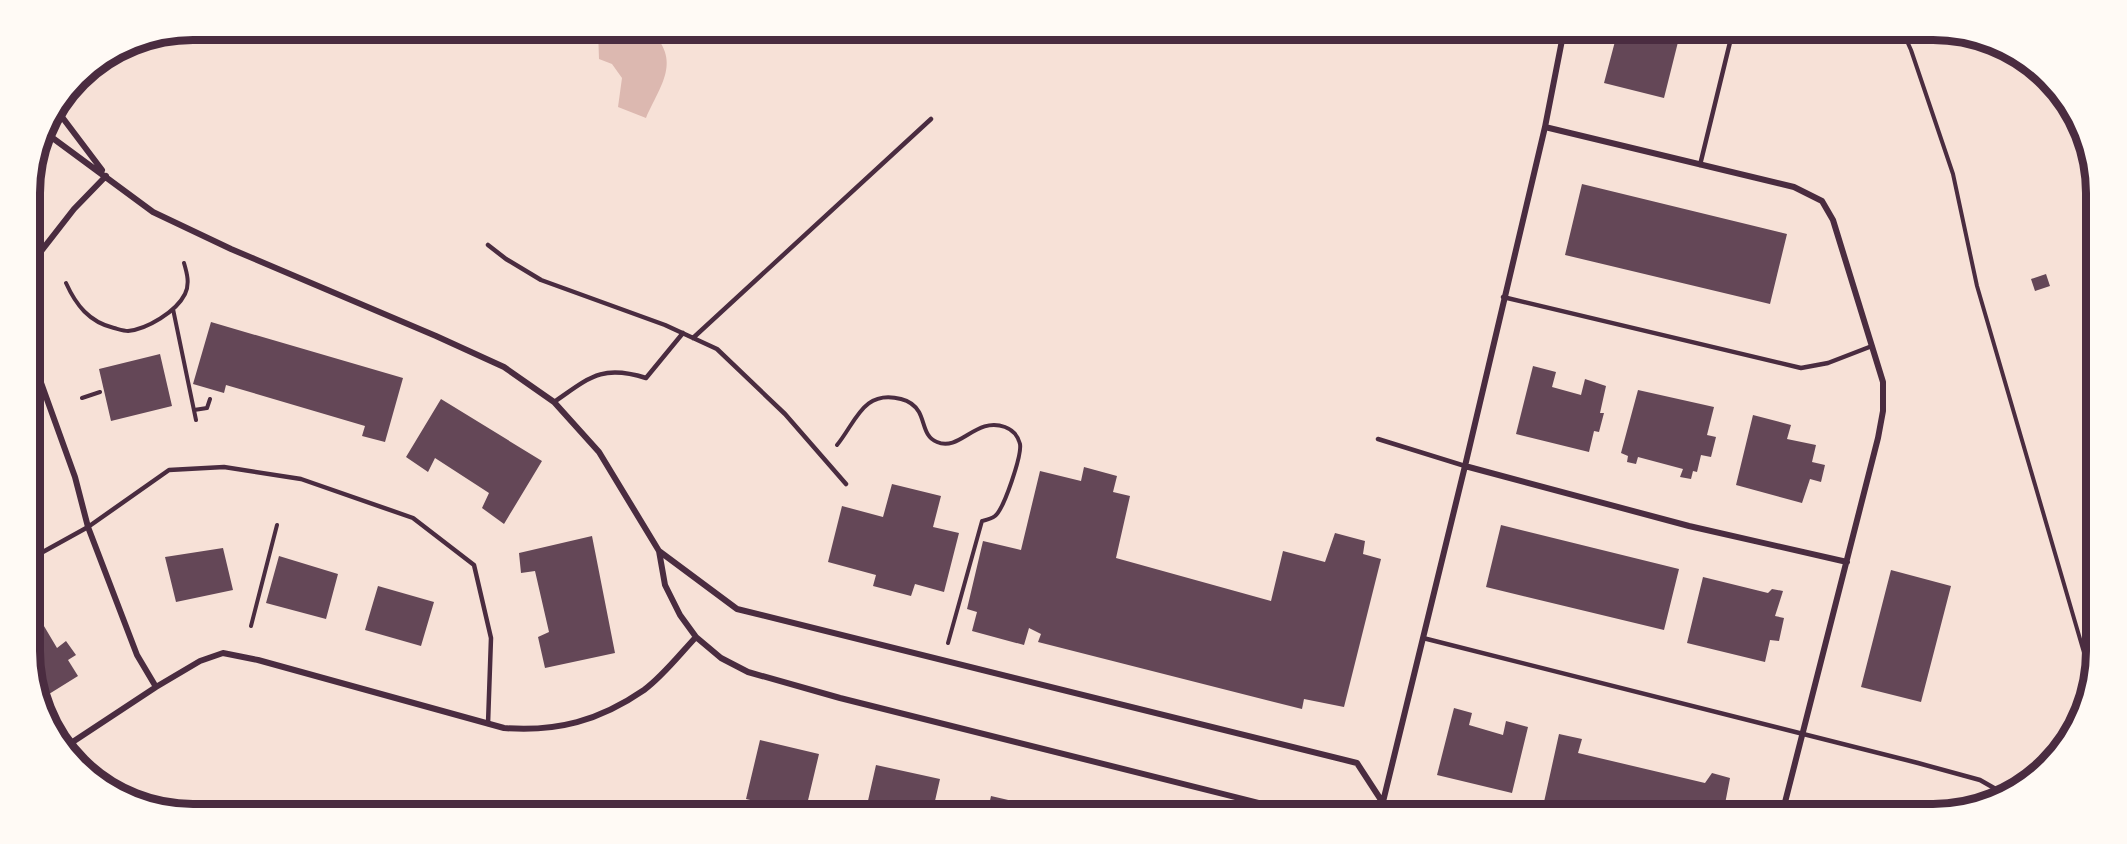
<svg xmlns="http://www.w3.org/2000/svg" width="2127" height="844" viewBox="0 0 2127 844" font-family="Lato,sans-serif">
<rect width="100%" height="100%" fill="#f7e1d7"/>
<path fill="#dcb8b0" d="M598,30H650C682,61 661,84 646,118L618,107L622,78L612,64L599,59Z"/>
<path fill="#644757" d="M1618,30H1681L1664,98L1604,83Z
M1582,184L1787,234L1770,304L1565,255Z
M2096,268V289L2094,290L2088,271Z
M2046,274L2050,286L2035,291L2031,279Z
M211,322L403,378L385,442L362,436L365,426L226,385L224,393L193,384Z
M160,354L172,406L111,421L99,369Z
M1533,366L1556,372L1552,387L1581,395L1585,379L1606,386L1600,413H1604L1599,432L1594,431L1589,452L1516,434Z
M1638,390L1714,407L1707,435L1716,437L1711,457L1701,455L1697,472L1693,471L1691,479L1680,477L1683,469L1638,457L1636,464L1627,462L1628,456L1621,453Z
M441,399L542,461L504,524L482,508L489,493L435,458L428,472L406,457Z
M1753,415L1791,425L1787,439L1816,445L1812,462L1825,465L1821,482L1810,479L1802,503L1736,485Z
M1084,467L1117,476L1113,492L1130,496L1116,558L1271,601L1283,551L1325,562L1335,533L1365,541L1363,554L1381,559L1344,707L1304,699L1302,709L1038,642L1041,634L1029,628L1024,645L972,631L977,612L967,609L983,541L1021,550L1040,471L1081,481Z
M892,484L941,496L933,527L959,533L944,592L915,584L911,596L873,586L876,575L828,562L842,506L883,517Z
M1501,525L1679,569L1664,630L1486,587Z
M592,536L615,653L545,668L538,637L549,632L535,571L521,573L519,553Z
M223,548L233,590L176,602L165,557Z
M279,556L338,574L326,619L266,603Z
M1891,570L1951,586L1921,702L1861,687Z
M1703,577L1768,593L1772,589L1783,591L1775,616L1784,618L1779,641L1770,640L1765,662L1687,643Z
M378,586L434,602L421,646L365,630Z
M41,621L57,648L66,641L76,655L68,660L78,676L41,699L33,682V626Z
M1454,708L1472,713L1469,725L1503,735L1506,721L1528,727L1512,793L1437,775Z
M1559,734L1582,739L1578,753L1705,783L1712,773L1730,778L1725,804L1731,806L1729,814H1592L1544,802Z
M760,740L819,754L805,813L746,799Z
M876,765L940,779L932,814H865Z
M991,796L1052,810V814H987Z"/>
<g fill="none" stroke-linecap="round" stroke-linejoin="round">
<path stroke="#4a2c40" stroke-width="4" d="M1902,30L1911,50L1953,174L1977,286L2092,680
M66,283C76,305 89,322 114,328C118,329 124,331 128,331C147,329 176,312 185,294C190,284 187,273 184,263
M173,309L196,420
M82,398L100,392
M194,410L207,408L210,399
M837,445C856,422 863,389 901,399C909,401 915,405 919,412C925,423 924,437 937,442C960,452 976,416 1005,427C1013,430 1018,436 1020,444C1022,455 1004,509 995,516C991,519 986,520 982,521L948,643
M251,626L277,525"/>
<path stroke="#4a2c40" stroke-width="4.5" d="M1700,165L1733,30
M488,245L506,259L541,280L665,325L717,349L785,414L846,484
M1503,297L1801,368L1828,363L1872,346
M693,338L931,119
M554,402C589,378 601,364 646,378L683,333
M1378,439L1465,466
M32,558L88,527L169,470L224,467L301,479L413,518L474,565L491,638L488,724
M1423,638L1918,763L1980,780L2001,792"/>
<path stroke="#4a2c40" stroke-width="6" d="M56,109L102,170
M1545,127L1794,187L1822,201L1833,220L1883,382V411L1878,438L1782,814
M45,130L54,139L153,212L231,249L436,336L504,367L554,402L599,452L659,551L665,585L680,615L696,637L721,658L748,672L840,698L1303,814
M31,269L35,259L74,209L106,176
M31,355L75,477L88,527L137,655L156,687
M1465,466L1689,526L1847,562
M659,551L737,609L1357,763L1383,803L1422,814
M65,747L156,687L200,661L223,653L258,660L504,728C557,732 599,721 644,690C663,676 680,654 696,637
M1363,814L1383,803
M1380,814L1465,466L1545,127L1564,30"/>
</g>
<path d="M0 0H2127V844H0ZM193 40H1933A153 153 0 0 1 2086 193V651A153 153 0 0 1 1933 804H193A153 153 0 0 1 40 651V193A153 153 0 0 1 193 40Z" fill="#fffaf5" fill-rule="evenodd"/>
<path fill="none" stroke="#4a2c40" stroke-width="8" d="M193 40H1933A153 153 0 0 1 2086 193V651A153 153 0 0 1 1933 804H193A153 153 0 0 1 40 651V193A153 153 0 0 1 193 40Z"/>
</svg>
